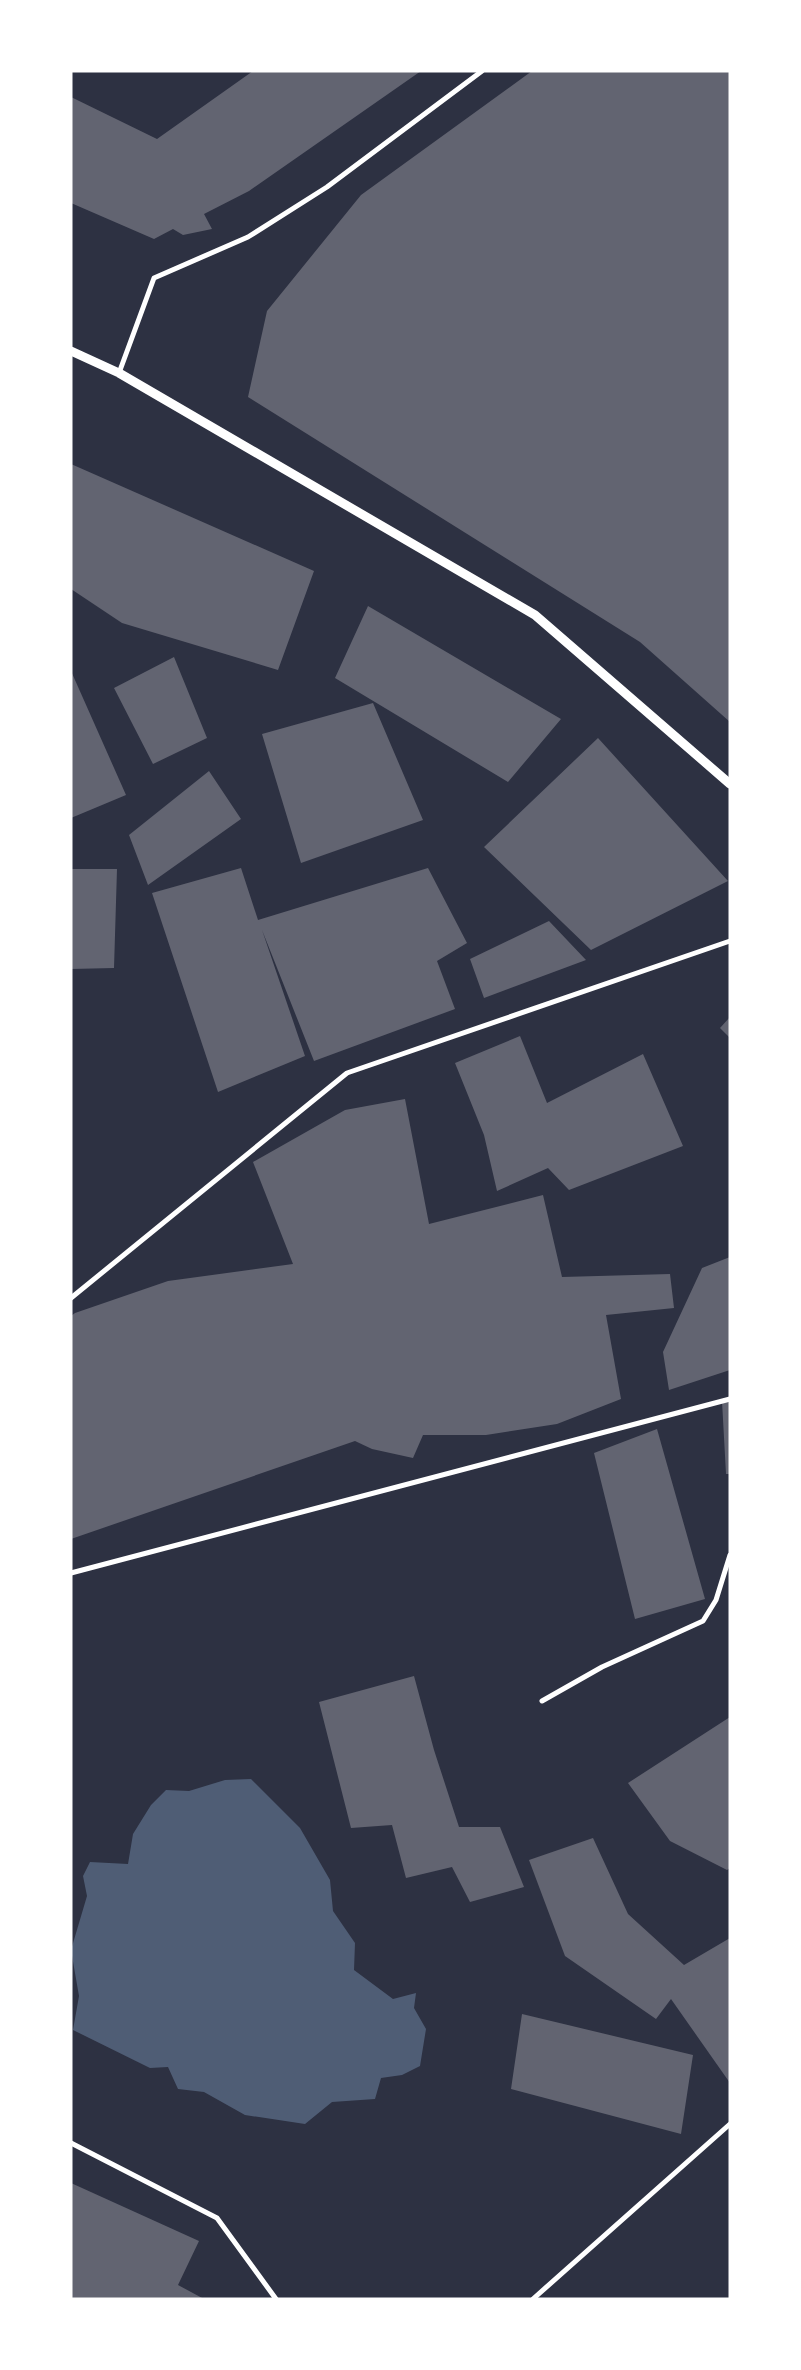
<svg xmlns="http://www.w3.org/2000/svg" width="801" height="2370" viewBox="0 0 801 2370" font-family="'Archivo Narrow',sans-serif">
<rect width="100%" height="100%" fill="#2d3142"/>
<path fill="#4f5d75" d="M251,1779L300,1828L330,1880L333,1911L355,1943L354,1970L393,1999L416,1993L414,2008L426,2029L420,2066L402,2075L381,2078L375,2099L332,2102L305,2124L245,2115L204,2092L178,2089L168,2067L150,2068L73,2030L79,1996L71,1950L87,1896L83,1876L90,1862L128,1864L133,1834L151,1805L166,1790L189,1791L225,1780Z"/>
<path fill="#626471" d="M253,71H421L249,191L204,214L212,229L183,235L173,229L154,239L71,203V97L157,139Z
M532,71H730V722L640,642L248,397L267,311L361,195Z
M71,464L314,571L278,670L122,623L71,589Z
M368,606L561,719L508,782L335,678Z
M174,657L207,738L153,764L114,688Z
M71,671L126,795L71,818Z
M373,703L423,820L301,863L262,734Z
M598,738L728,881L591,950L484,847Z
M209,771L241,819L148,885L129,835Z
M241,868L258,920L428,868L467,943L437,961L455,1009L314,1061L262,930L305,1056L218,1092L152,893Z
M71,869H117L114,968L71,969Z
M549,921L586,960L484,998L470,959Z
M730,1017V1038L720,1028Z
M520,1036L547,1103L643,1054L683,1146L569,1190L548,1168L497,1191L484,1135L455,1063Z
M405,1099L429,1224L543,1195L562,1277L670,1274L674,1308L606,1315L621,1399L557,1424L486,1435H423L413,1458L372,1449L355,1441L71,1539V1316L75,1313L168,1281L293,1264L253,1162L345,1110Z
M730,1257V1370L669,1390L663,1352L702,1268Z
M730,1400V1474H726L722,1401Z
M657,1429L705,1599L635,1619L594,1453Z
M414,1676L434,1750L459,1827H500L524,1887L470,1902L452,1867L406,1878L392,1825L351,1828L319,1702Z
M730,1717V1868L727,1870L670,1841L628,1783Z
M593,1838L628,1914L684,1965L730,1938V2083L671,1999L656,2019L565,1956L529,1860Z
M522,2014L693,2055L681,2134L511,2089Z
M71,2183L199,2241L178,2285L204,2299H71Z"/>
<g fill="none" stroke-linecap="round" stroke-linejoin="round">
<path stroke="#fff" stroke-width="5" d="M119,373L154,278L248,237L327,187L482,71
M71,1298L347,1073L730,941
M71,1573L730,1399
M542,1701L602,1667L703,1621L716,1600L730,1555
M71,2143L217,2218L276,2299
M533,2299L730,2124"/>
<path stroke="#fff" stroke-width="9" d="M71,351L119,373L535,615L730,784"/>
</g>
<rect width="801" height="2370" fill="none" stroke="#ffffff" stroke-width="145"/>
</svg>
